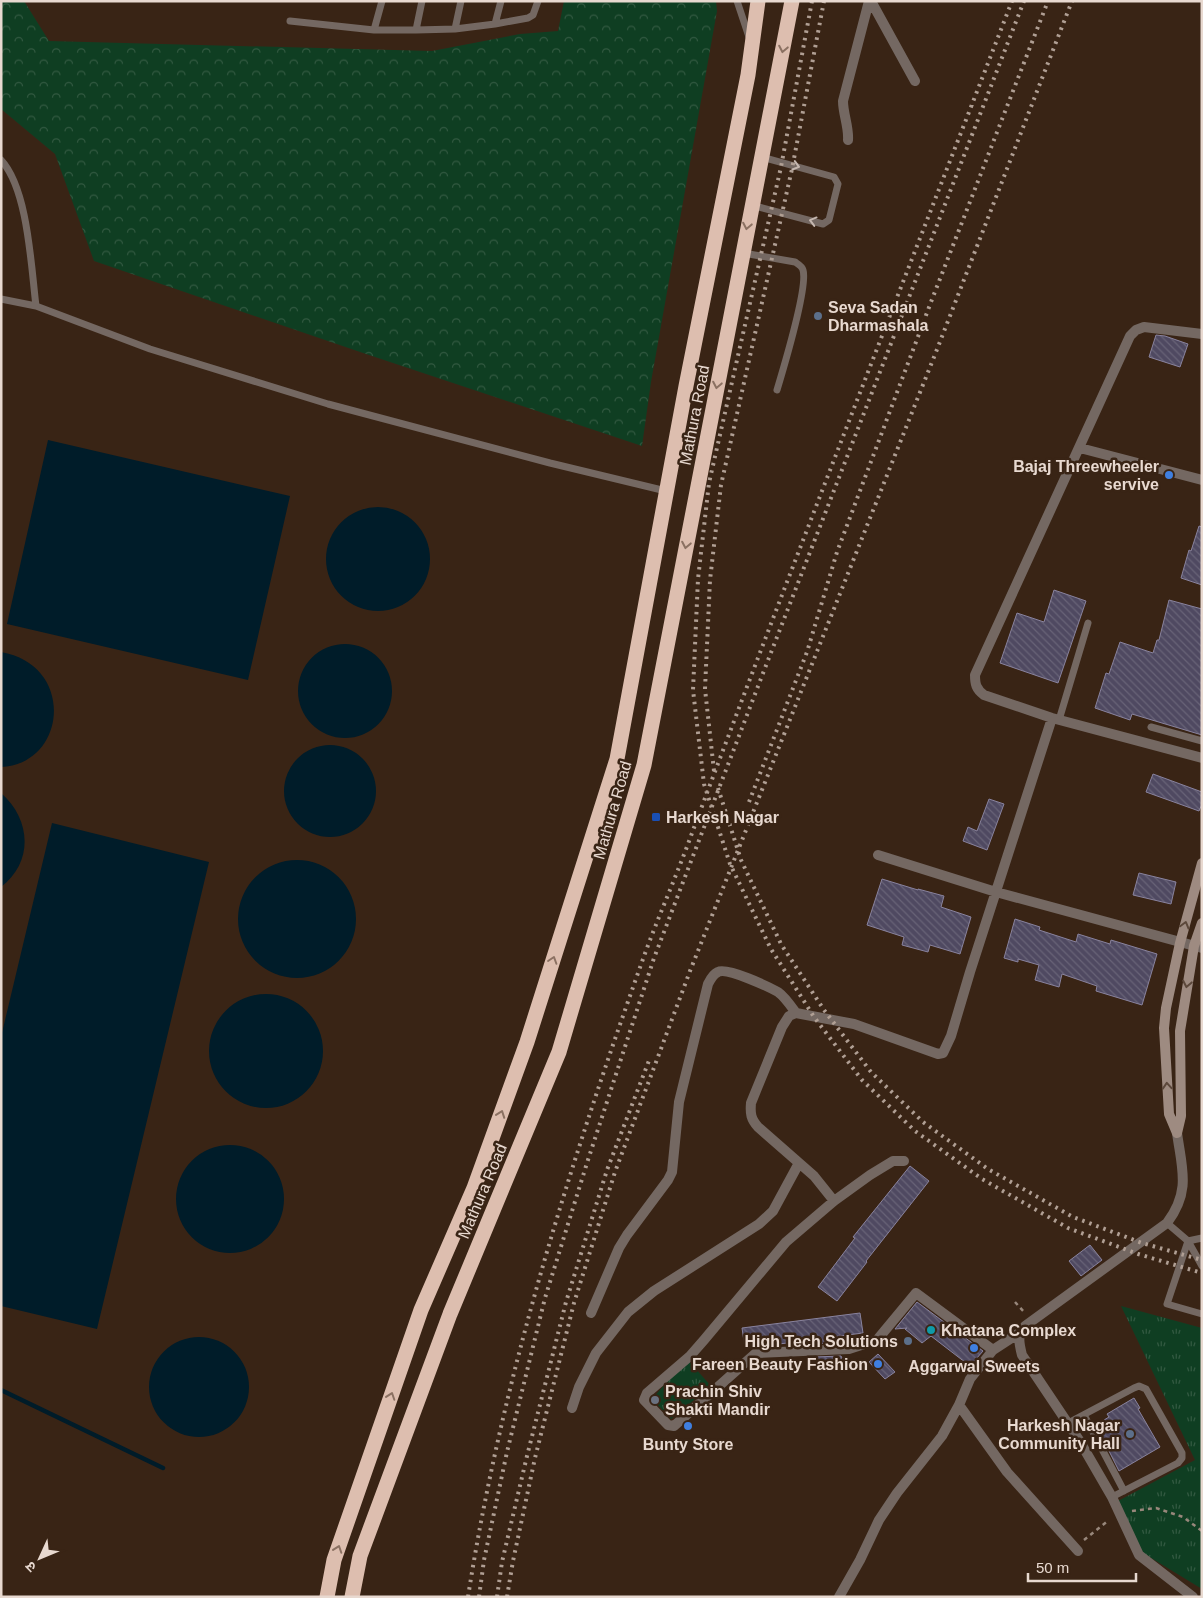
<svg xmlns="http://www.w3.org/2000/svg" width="1203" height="1598" viewBox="0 0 1203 1598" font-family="Arial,'Noto Sans Devanagari',sans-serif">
<defs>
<pattern id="forest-crowns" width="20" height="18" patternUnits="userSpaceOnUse" patternTransform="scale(1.25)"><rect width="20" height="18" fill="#0f3e22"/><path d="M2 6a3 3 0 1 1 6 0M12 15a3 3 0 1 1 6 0" fill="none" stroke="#325941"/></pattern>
<pattern id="park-tufts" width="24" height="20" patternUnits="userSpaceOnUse" patternTransform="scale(1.25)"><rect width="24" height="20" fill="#0f3e22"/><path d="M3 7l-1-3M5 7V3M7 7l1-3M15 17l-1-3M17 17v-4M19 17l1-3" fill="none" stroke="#325941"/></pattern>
<pattern id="building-back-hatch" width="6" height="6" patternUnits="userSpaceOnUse" patternTransform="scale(1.25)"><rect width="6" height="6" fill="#4f4961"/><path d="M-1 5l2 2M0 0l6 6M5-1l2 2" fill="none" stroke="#686377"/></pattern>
</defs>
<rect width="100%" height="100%" fill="#392415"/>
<path fill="url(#forest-crowns)" d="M1,1H24L49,41L432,51L520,34L558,31L564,1H716L717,11L651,382L642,446L366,354L94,261L55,154L1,109Z"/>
<path fill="url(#park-tufts)" d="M1121,1306L1202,1328V1589L1143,1553L1118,1501L1195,1460Z
M687,1359L711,1386L671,1419L652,1399Z"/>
<path fill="#001c29" d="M48,440L290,496L248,680L7,624Z
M326 559a52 52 0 1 1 104 0a52 52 0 1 1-104 0Z
M298 691a47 47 0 1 1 94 0a47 47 0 1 1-94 0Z
M1,652C76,665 67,764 1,767Z
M284 791a46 46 0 1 1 92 0a46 46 0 1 1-92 0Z
M1,793C31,819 34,862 1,887Z
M52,823L209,862L97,1329L1,1306V1037Z
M238 919a59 59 0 1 1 118 0a59 59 0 1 1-118 0Z
M209 1051a57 57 0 1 1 114 0a57 57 0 1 1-114 0Z
M176 1199a54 54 0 1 1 108 0a54 54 0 1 1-108 0Z
M149 1387a50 50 0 1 1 100 0a50 50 0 1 1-100 0Z"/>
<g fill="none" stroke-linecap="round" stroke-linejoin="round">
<path stroke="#001c29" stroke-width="4.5" d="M1,1390L163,1468"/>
</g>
<path fill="url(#building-back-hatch)" stroke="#89839e" d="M1156,335L1165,336L1188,344L1180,367L1149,357Z
M1199,526L1202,527V585L1181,578L1189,550L1191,551Z
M1054,590L1086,601L1058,683L1000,663L1017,613L1044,622Z
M1169,600L1202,609V735L1132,714L1130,720L1095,708L1106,673L1109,674L1120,642L1153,653L1157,640H1159Z
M1153,774L1202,792V804L1199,811L1146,792Z
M989,799L1004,804L987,850L963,841L968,827L977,831Z
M1139,873L1176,882L1171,904L1133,895Z
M882,879L918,890V889L944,896L941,907L971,917L960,954L930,945L928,952L902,945L904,937L867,925Z
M1015,919L1040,927L1039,930L1076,942L1078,934L1110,944L1111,940L1157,954L1142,1005L1096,991L1097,986L1062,974L1059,987L1035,980L1039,965L1018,959V962L1004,958Z
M910,1166L929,1181L866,1261L867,1262L837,1301L818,1287L855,1238L853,1237Z
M1090,1245L1102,1260L1081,1276L1069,1261Z
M917,1302L983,1351L970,1366L931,1336L922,1343L905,1329L907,1328L895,1329Z
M860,1313L863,1333L832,1337L835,1343L806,1344L804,1341L745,1348L742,1328Z
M878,1354L895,1372L885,1379L869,1362Z
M841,1356L842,1358L823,1369L815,1357Z
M1134,1398L1140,1408L1138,1409L1160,1447L1119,1471L1101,1435L1106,1432L1102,1427L1107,1425L1104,1420L1109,1417L1107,1414Z"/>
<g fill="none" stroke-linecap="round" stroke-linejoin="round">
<path stroke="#98877b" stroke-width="2.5" stroke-dasharray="4 4" stroke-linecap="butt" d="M1015,1302L1024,1312
M1132,1511L1156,1508L1183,1517L1202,1531
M1084,1540L1109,1520"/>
<path stroke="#746862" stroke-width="7" d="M382,1L374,30H416
M422,1L416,30L455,29
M461,1L455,29L495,24
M501,1L495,24L528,18L533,15L538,1
M737,1L750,40
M290,21L374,30
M1,160C28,189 31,266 36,306
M751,205L823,224L829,220L838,184L834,177L762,157
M743,253L795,262C798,264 802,266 803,270C808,286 783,370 777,390
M1,299L36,306L150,349L328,404L550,463L666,491
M1059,720L1088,623
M1151,727L1202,741
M1167,1223L1188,1241L1202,1266
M1202,1238L1188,1241L1167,1304L1202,1314
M1084,1415L1124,1491
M1068,1423L1134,1388L1139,1386L1146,1389L1182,1453V1458L1178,1463L1112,1497"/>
<path stroke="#746862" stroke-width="10" d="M871,1L915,81
M848,140C849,127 843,114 843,101L869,1
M1202,334L1144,327L1136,330L1130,336L975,675C975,684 976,689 984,695L1052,718L1202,758
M1080,448L1202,480
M878,855L996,892L1202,948
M1177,1133C1182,1169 1191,1191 1167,1223L1025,1326C1017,1336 1019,1343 1022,1355L1079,1440L1112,1497L1139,1555L1193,1597
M904,1161H893L870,1175L834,1201L786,1242L704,1340L690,1356L647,1393L644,1400L668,1425L674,1426L756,1353L849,1349L877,1340L916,1293L993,1350
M834,1201L814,1176L758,1127C751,1119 750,1114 751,1103L782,1027L789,1016L796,1013L854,1024L938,1054L943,1053L951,1036L970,972L1052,718
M591,1313L619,1248L627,1235L668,1180L672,1172L679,1102L708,984C710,980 713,974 718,972C727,967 769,987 778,992C785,997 791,1006 796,1013
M959,1405L1007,1472L1078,1551
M572,1408L579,1387L596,1353L628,1312L654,1291L759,1224L773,1211L799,1163
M839,1597L860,1560L879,1520L897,1493L942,1436L959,1405L970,1379L993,1350L1019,1333"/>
<path stroke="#9e8b81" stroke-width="10" d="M1177,1133L1169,1114L1164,1028L1166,1008L1180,943L1202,863
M1177,1133L1181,1116L1180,1031L1194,946L1202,923"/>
<path stroke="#ddbeaf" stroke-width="15" d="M327,1597L334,1560L421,1310L474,1188L527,1042L617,759L686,386L748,75L758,1
M352,1597L360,1556L450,1314L559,1052L644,765L792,1"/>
<path stroke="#b09f94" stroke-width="4" stroke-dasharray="2.5 5" stroke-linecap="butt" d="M812,1L781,167L709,483L698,579L693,690L704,784L730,864L771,949L814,1017L862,1080L915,1131L982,1179L1068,1228L1138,1254L1202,1273
M714,771L705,689L710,580L721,485L792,169L824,1
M718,788L741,860L781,944L824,1010L871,1072L923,1122L988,1169L1073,1217L1142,1243L1202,1260
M749,802L807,652L837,552L931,302L1048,1
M468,1597C502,1379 569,1167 643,959C658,917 677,875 692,833C796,554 905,278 1012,1
M479,1597L484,1560L507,1452L545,1298L587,1163L654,958L765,668L1024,1
M497,1597L502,1562L527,1456L566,1302L607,1170L650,1058
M507,1597L513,1561L535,1458L574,1303L615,1172L690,971L936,352L1072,1"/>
</g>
<defs><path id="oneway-chevron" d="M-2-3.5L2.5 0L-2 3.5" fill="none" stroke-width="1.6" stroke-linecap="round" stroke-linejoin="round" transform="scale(1.25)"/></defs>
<g stroke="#8b7162">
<use href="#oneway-chevron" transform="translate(783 49) rotate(101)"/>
<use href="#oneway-chevron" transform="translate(747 226) rotate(101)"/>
<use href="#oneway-chevron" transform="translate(717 385) rotate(101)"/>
<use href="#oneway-chevron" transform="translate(686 545) rotate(101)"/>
<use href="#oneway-chevron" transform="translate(553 960) rotate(-72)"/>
<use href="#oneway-chevron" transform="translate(501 1114) rotate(-70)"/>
<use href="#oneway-chevron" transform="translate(391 1396) rotate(-71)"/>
<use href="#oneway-chevron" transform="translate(338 1549) rotate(-71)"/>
</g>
<g stroke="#c5b7af">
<use href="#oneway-chevron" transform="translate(796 166) rotate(16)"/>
<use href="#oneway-chevron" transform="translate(813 221) rotate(-165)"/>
</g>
<g stroke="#5c483b">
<use href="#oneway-chevron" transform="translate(1185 925) rotate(-75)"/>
<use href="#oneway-chevron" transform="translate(1187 984) rotate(101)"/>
<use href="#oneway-chevron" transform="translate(1167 1086) rotate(-94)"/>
</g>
<g fill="#5c6f8a" stroke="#392415" stroke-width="2">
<circle cx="818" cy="316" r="5"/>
<circle cx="908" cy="1341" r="5"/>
<circle cx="1130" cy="1434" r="5"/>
</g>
<g fill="#3f7fe0" stroke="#392415" stroke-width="2">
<circle cx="1169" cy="475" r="5"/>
<circle cx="974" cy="1348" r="5"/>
<circle cx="878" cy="1364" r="5"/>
<circle cx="688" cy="1426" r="5"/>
</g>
<rect fill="#1a4fb4" stroke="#392415" stroke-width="2" x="651" y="812" width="10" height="10" rx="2.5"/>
<circle fill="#0f9aa8" stroke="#392415" stroke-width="2" cx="931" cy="1330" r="5"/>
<circle fill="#6b7280" stroke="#392415" stroke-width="2" cx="655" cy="1400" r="5"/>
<g text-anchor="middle" stroke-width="5" stroke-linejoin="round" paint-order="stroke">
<g font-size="16" font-weight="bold" fill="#e8d9d0" stroke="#392415" text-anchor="start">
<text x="828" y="313">Seva Sadan<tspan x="828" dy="18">Dharmashala</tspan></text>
<text x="1159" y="472" text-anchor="end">Bajaj Threewheeler<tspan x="1159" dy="18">servive</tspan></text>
<text x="666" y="823">Harkesh Nagar</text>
<text x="941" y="1336">Khatana Complex</text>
<text x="898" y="1347" text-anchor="end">High Tech Solutions</text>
<text x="868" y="1370" text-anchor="end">Fareen Beauty Fashion</text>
<text x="974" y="1372" text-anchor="middle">Aggarwal Sweets</text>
<text x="665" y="1397">Prachin Shiv<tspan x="665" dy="18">Shakti Mandir</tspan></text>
<text x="1120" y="1431" text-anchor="end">Harkesh Nagar<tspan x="1120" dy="18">Community Hall</tspan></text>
<text x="688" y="1450" text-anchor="middle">Bunty Store</text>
</g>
<g font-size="16" fill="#e8d9d0" stroke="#392415">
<text transform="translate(694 415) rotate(-79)" y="6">Mathura Road</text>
<text transform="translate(612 810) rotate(-74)" y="6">Mathura Road</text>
<text transform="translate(482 1191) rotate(-67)" y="6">Mathura Road</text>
</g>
</g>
<rect width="1203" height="1598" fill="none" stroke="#e8d9d0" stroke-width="5"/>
<g transform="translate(40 1558) rotate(226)" stroke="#392415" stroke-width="4" paint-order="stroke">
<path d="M0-4L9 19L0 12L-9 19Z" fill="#e8d9d0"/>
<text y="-8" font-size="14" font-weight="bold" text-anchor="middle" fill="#e8d9d0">उ</text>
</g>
<path d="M1028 1573v8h108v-8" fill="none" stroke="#e8d9d0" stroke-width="2.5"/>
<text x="1036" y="1573" font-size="15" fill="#e8d9d0" stroke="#392415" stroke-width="4" paint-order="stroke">50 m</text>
</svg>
